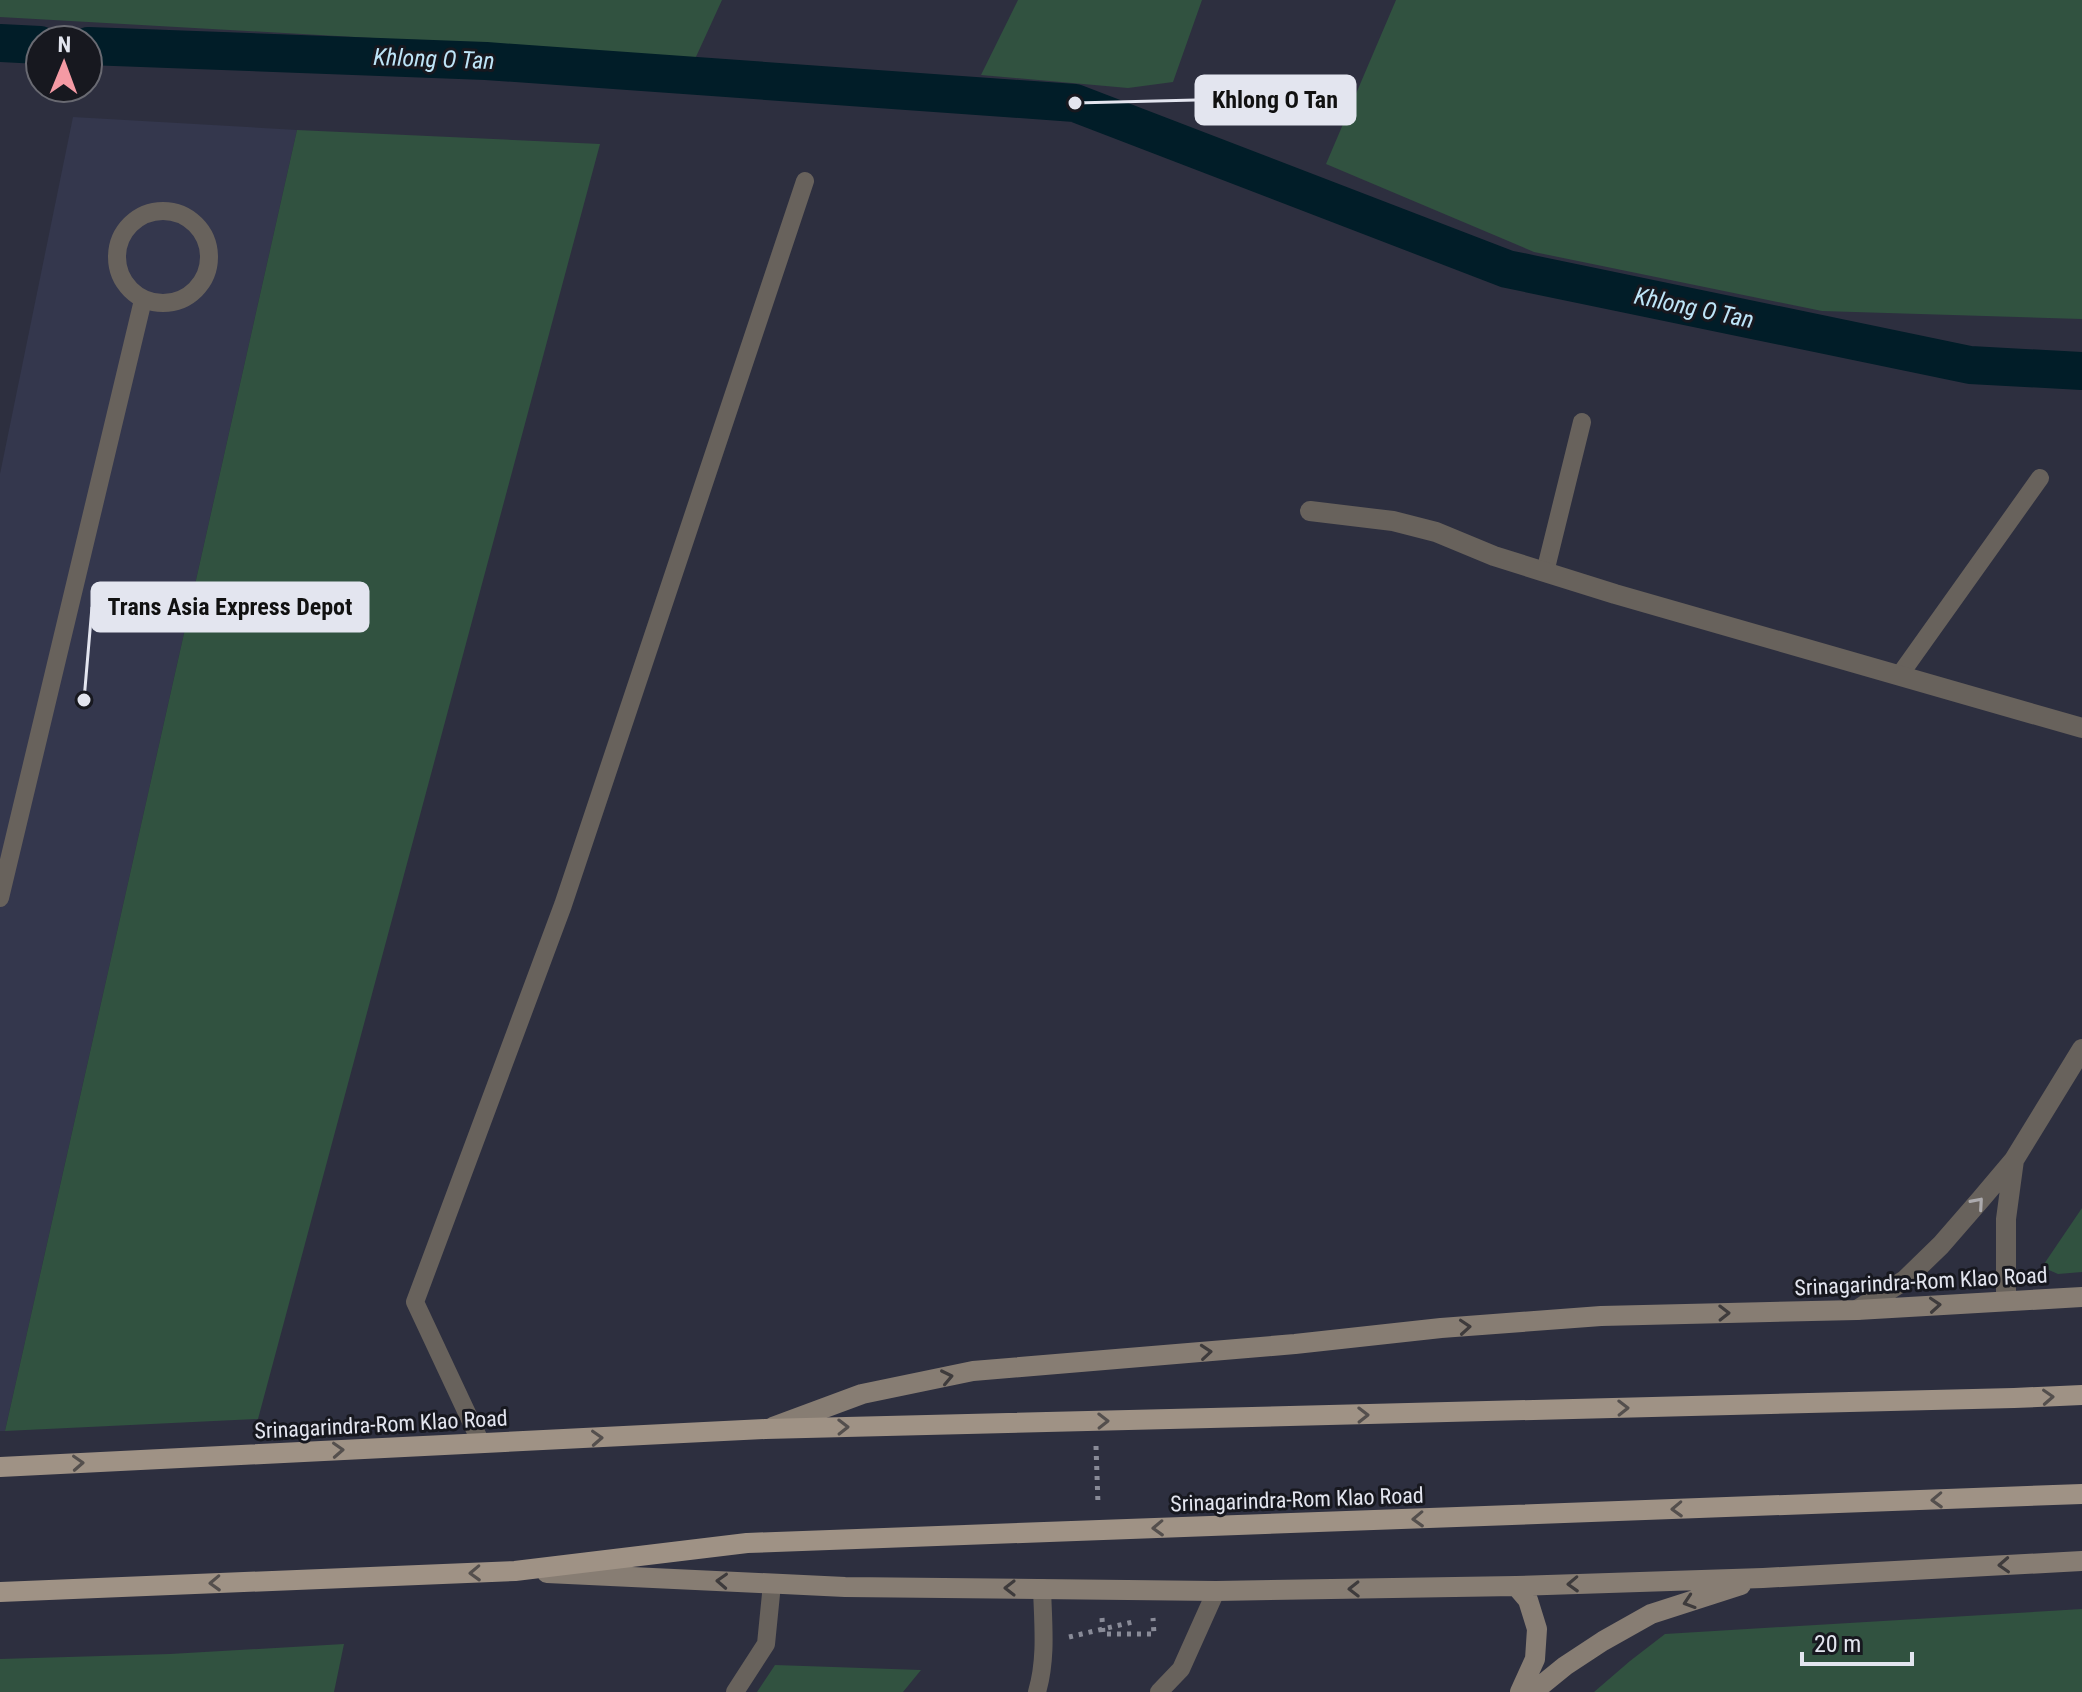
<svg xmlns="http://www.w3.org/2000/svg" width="2082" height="1692" viewBox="0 0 2082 1692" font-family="'Roboto Condensed',sans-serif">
<rect width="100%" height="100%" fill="#2d2f3f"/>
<path fill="#34374d" d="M73,117L297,130L5,1431H0V474Z"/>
<path fill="#315240" d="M0,0H722L695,59L495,45L0,17Z
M1018,0H1202L1173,82L1128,88L981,75Z
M1396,0H2082V319L1822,311L1534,252L1326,164Z
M297,130L600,144L258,1419L5,1431Z
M2082,1208V1272L2058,1274L2042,1267Z
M2082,1609V1692H1594L1630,1661L1665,1634Z
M344,1644L334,1692H0V1659L170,1654Z
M775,1665L921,1670L903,1692H757Z"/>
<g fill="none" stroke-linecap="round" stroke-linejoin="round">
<path stroke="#011d28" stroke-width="38" d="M0,43L40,45
M88,46L486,61L1075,103L1507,269L1970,365L2082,371"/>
<path stroke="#898b98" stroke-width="5" stroke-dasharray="4 6" stroke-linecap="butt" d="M1096,1446L1098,1504
M1102,1618L1103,1634H1154L1153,1618
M1069,1637L1137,1621"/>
<path stroke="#68625c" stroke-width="18" d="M117 257a46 46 0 1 1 92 0a46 46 0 1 1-92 0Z
M1545,572L1582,422
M1899,676L2040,478
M0,898L143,300
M481,1443L415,1302L563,905L805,181
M735,1692L766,1644L772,1584
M1037,1692C1047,1658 1043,1623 1042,1588
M1159,1692L1181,1669L1216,1591"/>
<path stroke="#68625c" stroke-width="20" d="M1310,511L1393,521L1436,532L1494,556L1615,594L2082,728
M2006,1300V1219L2014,1160
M1857,1310L1905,1280L1941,1245L1981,1199L2014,1160L2082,1049"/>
<path stroke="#877d73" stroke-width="20" d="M773,1427L862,1394L973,1371L1295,1344L1441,1328L1601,1316L1857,1310L2082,1297
M547,1573L845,1587L1216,1591L1516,1586L1763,1578L2082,1561
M1516,1586L1528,1600L1537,1629L1535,1659L1520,1692
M1533,1692L1565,1666L1603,1641L1651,1614L1741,1585"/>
<path stroke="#9f9285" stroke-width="20" d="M0,1467L765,1429L2014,1398L2082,1395
M0,1592L515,1571L747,1543L2082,1494"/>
</g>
<defs><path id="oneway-chevron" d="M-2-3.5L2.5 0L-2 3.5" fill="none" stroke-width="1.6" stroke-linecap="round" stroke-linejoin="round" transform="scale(2)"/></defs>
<use stroke="#acaaad" href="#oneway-chevron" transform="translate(1978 1203) rotate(-49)"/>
<g stroke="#3e3b3c">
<use href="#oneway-chevron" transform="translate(1935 1305) rotate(-4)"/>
<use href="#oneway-chevron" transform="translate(1724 1313) rotate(-1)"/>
<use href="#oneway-chevron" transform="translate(1465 1327) rotate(-4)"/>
<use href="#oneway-chevron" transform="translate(1206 1352) rotate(-5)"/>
<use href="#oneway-chevron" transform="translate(947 1377) rotate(-12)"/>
<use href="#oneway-chevron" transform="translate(2004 1565) rotate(177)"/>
<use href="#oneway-chevron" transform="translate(722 1581) rotate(-177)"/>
<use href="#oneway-chevron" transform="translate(1573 1584) rotate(178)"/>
<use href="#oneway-chevron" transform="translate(1010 1588) rotate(-180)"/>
<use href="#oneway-chevron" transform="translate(1354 1589) rotate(179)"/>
<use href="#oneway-chevron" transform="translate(1689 1602) rotate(162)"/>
</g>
<g stroke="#544f4d">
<use href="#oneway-chevron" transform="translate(2048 1397) rotate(-3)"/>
<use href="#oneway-chevron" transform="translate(1623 1408) rotate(-1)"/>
<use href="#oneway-chevron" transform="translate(1363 1415) rotate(-1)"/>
<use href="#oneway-chevron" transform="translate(1103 1421) rotate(-1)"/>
<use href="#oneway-chevron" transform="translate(843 1427) rotate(-1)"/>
<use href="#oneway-chevron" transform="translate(597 1438) rotate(-3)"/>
<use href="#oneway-chevron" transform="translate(338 1450) rotate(-3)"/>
<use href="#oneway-chevron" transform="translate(78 1463) rotate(-3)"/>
<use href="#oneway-chevron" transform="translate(1937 1500) rotate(178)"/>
<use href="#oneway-chevron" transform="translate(1677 1509) rotate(178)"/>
<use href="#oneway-chevron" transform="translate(1418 1519) rotate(178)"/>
<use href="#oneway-chevron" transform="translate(1158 1528) rotate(178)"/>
<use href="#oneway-chevron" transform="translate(475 1573) rotate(178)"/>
<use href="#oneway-chevron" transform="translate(215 1583) rotate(178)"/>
</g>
<g text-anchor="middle" stroke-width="6" stroke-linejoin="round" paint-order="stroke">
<g font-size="22" fill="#e3e5ef" stroke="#17181f">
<text transform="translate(1921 1281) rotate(-3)" y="8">Srinagarindra-Rom Klao Road</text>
<text transform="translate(381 1424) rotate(-3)" y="8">Srinagarindra-Rom Klao Road</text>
<text transform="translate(1297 1499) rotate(-2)" y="8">Srinagarindra-Rom Klao Road</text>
</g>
<g font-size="24" font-style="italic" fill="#bee5f8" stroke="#17181f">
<text transform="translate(434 59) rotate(2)" y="8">Khlong O Tan</text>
<text transform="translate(1694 308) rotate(12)" y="8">Khlong O Tan</text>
</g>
</g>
<path fill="none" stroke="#e3e5ef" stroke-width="3" d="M1075 103L1196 100M84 700L92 607"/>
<g fill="#e3e5ef" stroke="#17181f" stroke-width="3">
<circle cx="1075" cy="103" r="8"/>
<circle cx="84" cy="700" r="8"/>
</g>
<g fill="#e3e5ef" stroke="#e3e5ef" stroke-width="3">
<rect x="1196" y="76" width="159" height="48" rx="8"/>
<rect x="92" y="583" width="276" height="48" rx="8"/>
</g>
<g font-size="24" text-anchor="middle" font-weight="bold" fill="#111">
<text x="1275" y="108">Khlong O Tan</text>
<text x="230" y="615">Trans Asia Express Depot</text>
</g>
<g transform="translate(64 64) rotate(1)"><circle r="38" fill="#17181f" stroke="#696a72" stroke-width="2"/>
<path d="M0-6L14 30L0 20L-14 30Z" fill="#f49aa4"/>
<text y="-12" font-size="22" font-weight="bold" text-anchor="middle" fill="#e3e5ef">N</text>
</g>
<path d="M1802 1652v12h110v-12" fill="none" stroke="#e3e5ef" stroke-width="4"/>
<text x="1814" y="1652" font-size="24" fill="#e3e5ef" stroke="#17181f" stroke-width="6" paint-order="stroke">20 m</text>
</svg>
